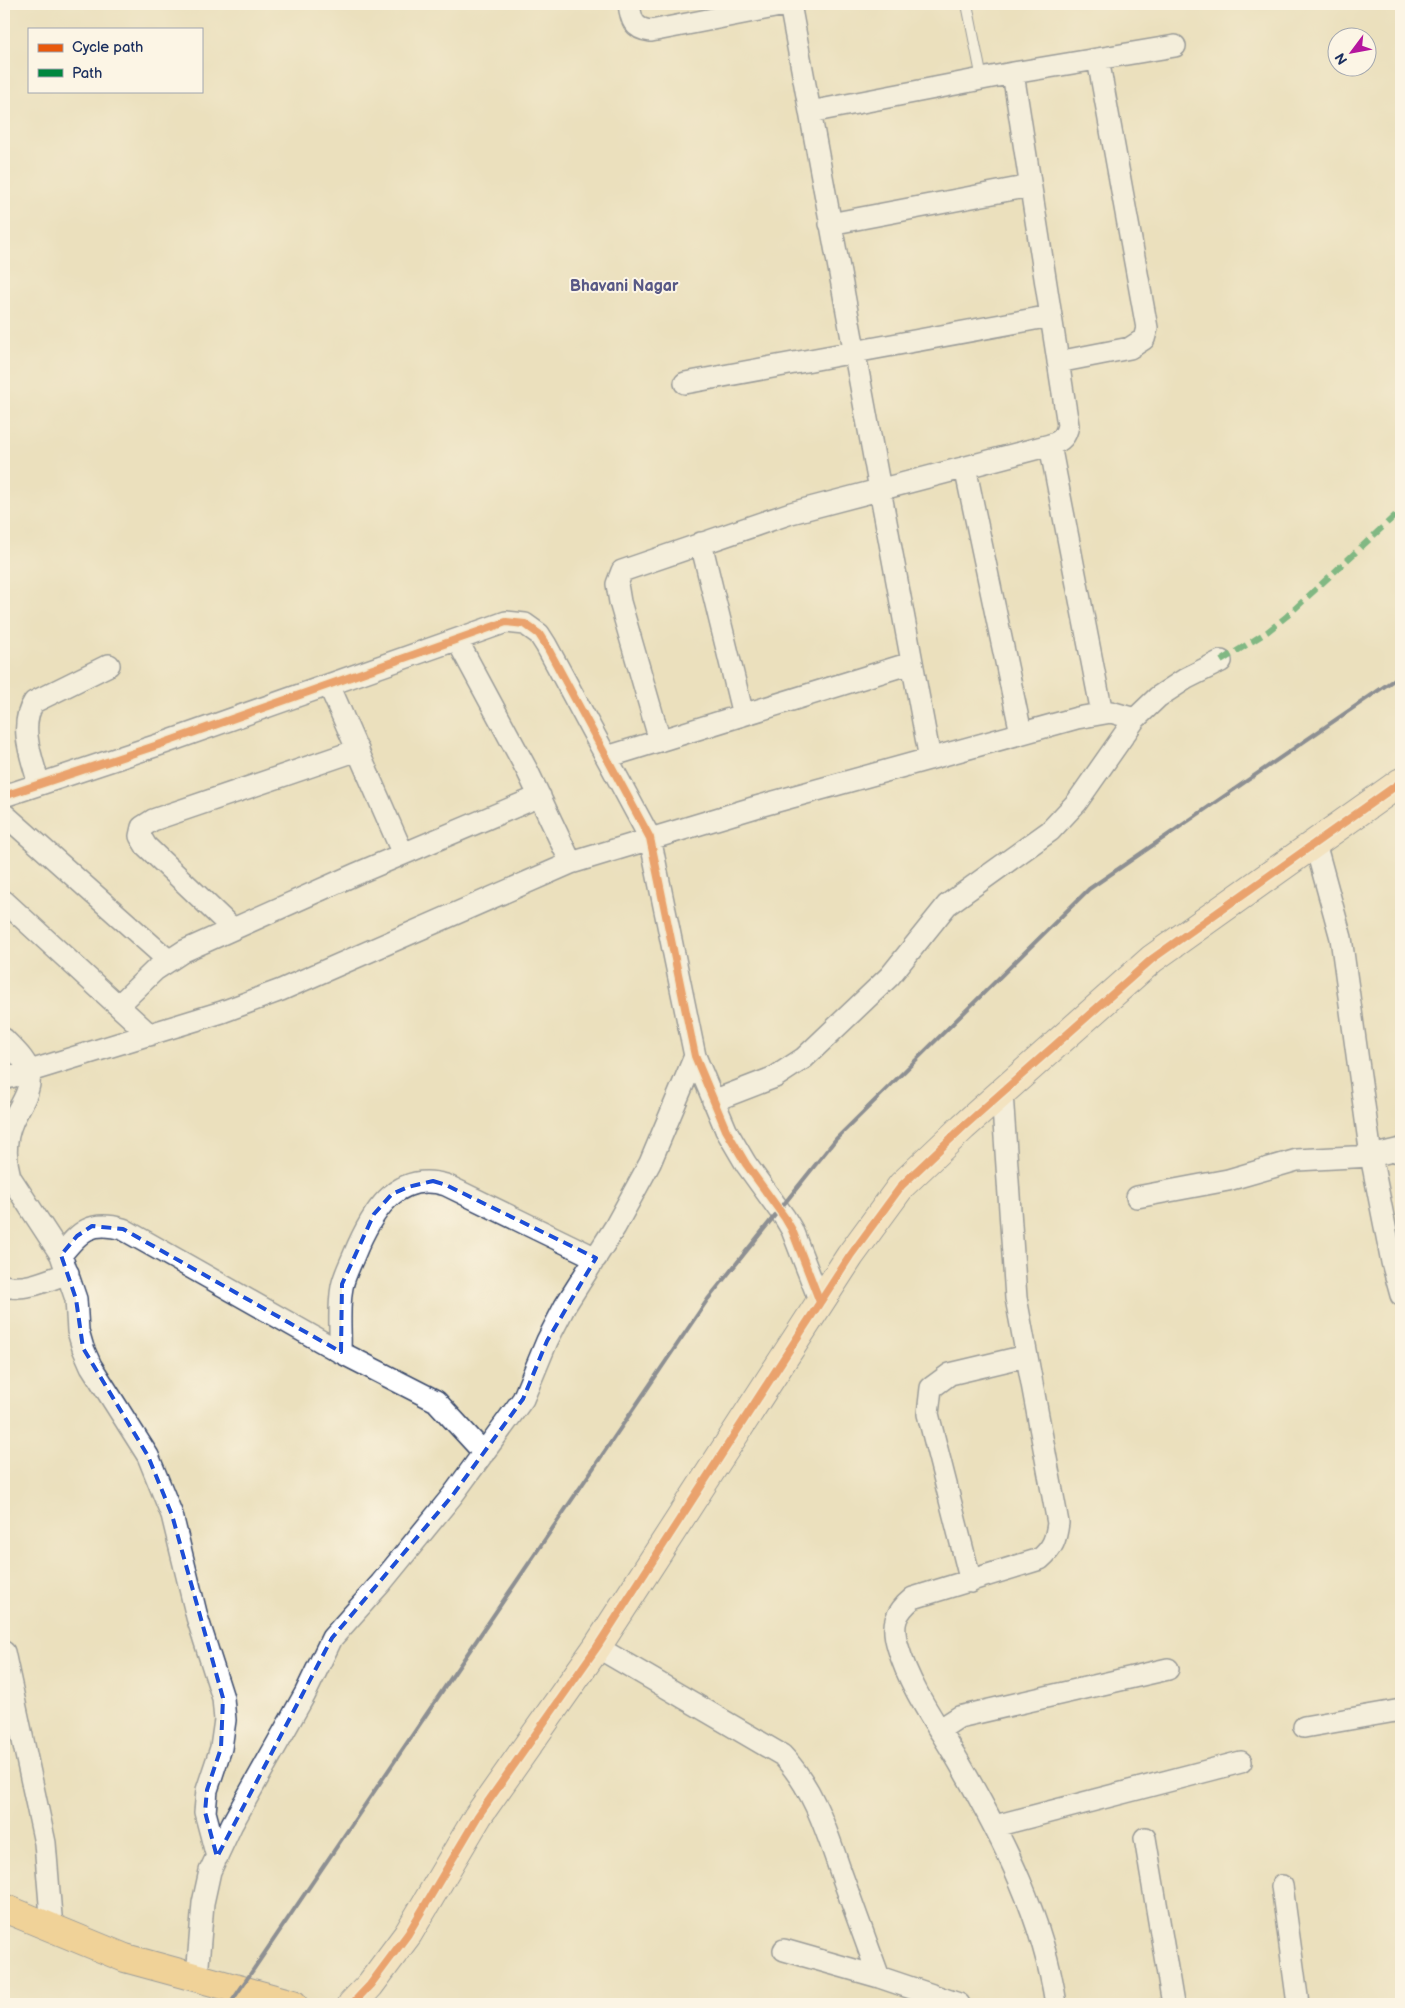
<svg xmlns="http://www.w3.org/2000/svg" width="1405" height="2008" viewBox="0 0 1405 2008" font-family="'Balsamiq Sans',sans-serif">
<rect width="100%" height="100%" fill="#fcf5e5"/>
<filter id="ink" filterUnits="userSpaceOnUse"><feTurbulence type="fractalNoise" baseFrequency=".02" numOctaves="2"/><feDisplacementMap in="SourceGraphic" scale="10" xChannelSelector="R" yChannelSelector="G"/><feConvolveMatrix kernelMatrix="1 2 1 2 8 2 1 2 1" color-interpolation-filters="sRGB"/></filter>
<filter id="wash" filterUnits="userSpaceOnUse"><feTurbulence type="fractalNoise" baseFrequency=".0096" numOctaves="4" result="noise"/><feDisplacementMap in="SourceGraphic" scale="20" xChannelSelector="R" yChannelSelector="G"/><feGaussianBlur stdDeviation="1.12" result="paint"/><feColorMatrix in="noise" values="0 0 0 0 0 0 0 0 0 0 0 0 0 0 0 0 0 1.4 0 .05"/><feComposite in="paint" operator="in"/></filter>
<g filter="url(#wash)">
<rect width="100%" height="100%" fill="#ebe0bd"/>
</g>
<g filter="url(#ink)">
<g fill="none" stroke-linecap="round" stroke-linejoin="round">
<defs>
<path id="lane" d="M967,4L982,79"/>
<path id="street" d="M629,4C631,19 633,29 651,31L790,4
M790,4L930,759
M810,112L1013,73L1175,46
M830,224L1030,186
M1058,362L1130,348L1144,339L1147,328L1098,59
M685,383L1051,316
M1050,445L1102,713
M965,467L1021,733
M701,543L743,715
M457,640L528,772L571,863
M329,685L403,854
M660,741L620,602L617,584L622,571L791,513L1050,445C1062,441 1066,436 1068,425L1013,73
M607,757L911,663
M39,784C32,759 18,726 34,702L109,665
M4,796L164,743L506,622L525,624L539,634L546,645L650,838L695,1056L726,1130L746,1164L785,1218L792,1230L820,1302
M4,814L168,960
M1315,843L1341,938L1371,1156L1392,1262L1401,1295
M4,901L150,1035
M232,928L146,846L140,836L142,827L153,820L358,750
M119,1005L155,970L184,951L356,874L540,796
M4,1039C12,1048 27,1060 29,1073C32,1091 20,1105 13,1120C5,1138 5,1159 10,1177L61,1255L76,1299L78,1331L83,1348L91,1366L148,1456L172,1515L197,1617L223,1698L225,1720L221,1748L207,1790L205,1812L217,1857
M4,1079L222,1012L281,990L571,863L756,807L1077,718L1111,712L1135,719
M1002,1093L1016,1298L1058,1523C1056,1539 1053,1548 1040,1559L913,1598C895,1613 891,1624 898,1647C910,1689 938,1726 960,1764C1003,1839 1043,1917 1056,2004
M713,1101L775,1077L804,1058L890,976L947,905L1050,831L1077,802L1135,719L1158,697L1187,678L1221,661
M1137,1197L1228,1180L1297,1160L1371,1156L1401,1149
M61,1255C80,1231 91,1220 123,1229L340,1352L436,1401L484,1453
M4,1286C26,1291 48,1280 68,1273
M340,1352C341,1330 338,1308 342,1287C344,1276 350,1265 354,1255C371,1214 395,1170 446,1185L596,1258
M971,1582L928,1414L931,1388L950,1374L1026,1356
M597,1647L782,1755C813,1787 827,1832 841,1873C854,1908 866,1942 879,1977
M4,1652L45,1843L52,1928
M1304,1727L1401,1710
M939,1730L959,1717L1168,1669
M995,1826L1241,1762
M1145,1838L1173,2004
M1282,1886L1298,2004
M784,1950L879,1977L959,2004
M197,1977L203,1903L210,1871L232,1824L305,1694L332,1638L381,1583L452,1496L523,1399L547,1341L565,1306L615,1227L650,1163L695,1056"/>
<path id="secondary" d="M352,2004L370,1985L408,1934L478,1816L597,1647L850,1256L902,1185L963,1127L1152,959L1401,782"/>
<path id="primary" d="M4,1908L125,1958L293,2004"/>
</defs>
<use href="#lane" stroke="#3a4a6c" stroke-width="12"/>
<use href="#street" stroke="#3a4a6c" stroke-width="24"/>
<use href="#secondary" stroke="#3a4a6c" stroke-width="30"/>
<use href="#primary" stroke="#3a4a6c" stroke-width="30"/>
<use href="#lane" stroke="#fff" stroke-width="10"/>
<use href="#street" stroke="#fff" stroke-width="21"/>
<use href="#secondary" stroke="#fce6c4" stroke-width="28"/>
<use href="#primary" stroke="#f7c06b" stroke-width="28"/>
<path stroke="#1b2f5e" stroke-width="4" d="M230,2004L708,1299L836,1139L1089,889L1401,675"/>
<path stroke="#00873e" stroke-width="6" stroke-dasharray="12 6" stroke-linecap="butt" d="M1221,661L1267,632L1287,616L1401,510"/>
<defs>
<path id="cycleway" d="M4,796L164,743L506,622L525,624L539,634L546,645L650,838L695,1056L726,1130L746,1164L785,1218L792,1230L820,1302
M352,2004L370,1985L408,1934L478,1816L597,1647L850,1256L902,1185L963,1127L1152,959L1401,782"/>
</defs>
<use href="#cycleway" stroke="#fcf5e5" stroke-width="11"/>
<use href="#cycleway" stroke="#e8590c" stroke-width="8"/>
</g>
</g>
<path d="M0 0H1405V2008H0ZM433,1181L446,1185L596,1258L547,1341L523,1399L452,1496L332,1638L217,1857L205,1812L207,1790L221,1748L223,1698L172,1515L148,1456L83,1348L76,1299L61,1255L77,1236L92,1226L123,1229L341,1352L342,1284L374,1214L392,1194L408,1187Z" fill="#ebe0bd" fill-opacity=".55" fill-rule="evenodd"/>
<path fill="none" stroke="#1d4ed8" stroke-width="4" stroke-dasharray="10 6" stroke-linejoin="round" d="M433,1181L446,1185L596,1258L547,1341L523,1399L452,1496L332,1638L217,1857L205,1812L207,1790L221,1748L223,1698L172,1515L148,1456L83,1348L76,1299L61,1255L77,1236L92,1226L123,1229L341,1352L342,1284L374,1214L392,1194L408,1187Z"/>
<g text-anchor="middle" stroke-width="4" stroke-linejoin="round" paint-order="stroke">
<g font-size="16" font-weight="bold" fill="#585986" stroke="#fcf5e5">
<text x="624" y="291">Bhavani Nagar</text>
</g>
</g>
<rect width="1405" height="2008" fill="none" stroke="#fcf5e5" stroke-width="20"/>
<rect x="28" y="28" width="175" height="65" fill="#fcf5e5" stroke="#a2a6af"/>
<rect x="38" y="44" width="25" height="8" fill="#e8590c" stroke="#a2a6af"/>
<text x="72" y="52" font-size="15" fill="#1b2f5e">Cycle path</text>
<rect x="38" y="69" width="25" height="8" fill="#00873e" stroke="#a2a6af"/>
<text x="72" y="78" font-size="15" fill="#1b2f5e">Path</text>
<g transform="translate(1352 52) rotate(238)"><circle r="24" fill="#fcf5e5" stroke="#a2a6af"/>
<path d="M0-4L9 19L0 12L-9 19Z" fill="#b5179e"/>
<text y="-8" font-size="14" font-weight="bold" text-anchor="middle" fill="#1b2f5e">N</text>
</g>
</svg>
